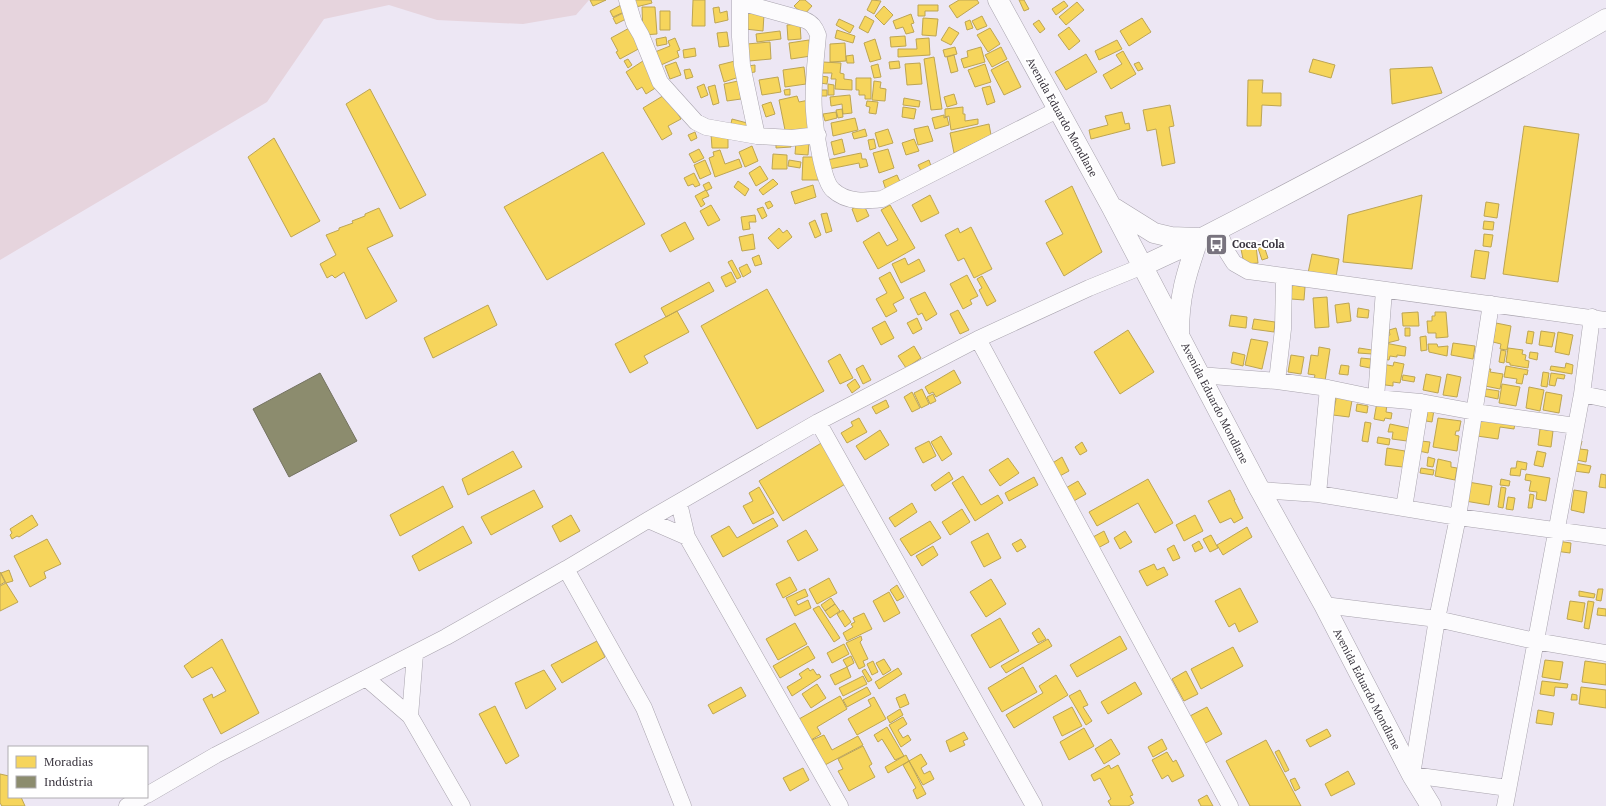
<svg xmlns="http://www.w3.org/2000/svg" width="1606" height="806" viewBox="0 0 1606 806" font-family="'PT Serif',serif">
<rect width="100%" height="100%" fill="#ede7f4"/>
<path fill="#e6d4dd" d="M0,0H589L576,15L523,24L437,20L389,5L324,19L267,102L0,260Z"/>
<path fill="#f6d55c" stroke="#bda553" d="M590,0H606L593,6Z
M634,0H651L652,3L636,7Z
M693,0H705V26H692Z
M800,0H805L812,6L804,15L794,6Z
M872,0L881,1L874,14L867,10Z
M959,0H977L979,3L957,18L949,6Z
M1019,0H1024L1029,9L1024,11Z
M1064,1L1068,6L1056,15L1052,9Z
M1077,2L1084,10L1066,25L1059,17Z
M621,5L624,12L613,17L610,11Z
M918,5H938V11H925V16H918Z
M884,6L893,15L884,25L875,16Z
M642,7H655L657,34L643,35Z
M719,7L720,13L727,11L728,20L715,23L713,8Z
M627,11L630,17L616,24L613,18Z
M660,11H670V30H660Z
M746,13L764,14L763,31L745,29Z
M911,14L914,23L911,24L914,32L906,34L903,27L896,29L893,21Z
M865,16L874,21L868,33L859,28Z
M982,16L987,26L977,30L972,21Z
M923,18L938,19L936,36L922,35Z
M1142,18L1151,32L1129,46L1120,31Z
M839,19L854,26L850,33L836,25Z
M970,20L973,28L967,30L965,22Z
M1039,20L1045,29L1040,33L1033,24Z
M800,24L801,39L788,40L787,25Z
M633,26L644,46L620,59L616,52L618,51L611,38Z
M949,27L959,33L951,45L941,40Z
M1069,27L1080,41L1069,50L1058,35Z
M990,28L1000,44L988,52L977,35Z
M837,30L855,36L853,43L835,38Z
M780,31L781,39L757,42L756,34Z
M727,32L729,46L719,47L717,33Z
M905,36L906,46L891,47L890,37Z
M666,37L667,44L657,46L656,39Z
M675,38L680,50L677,51L679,57L661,65L655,52L670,46L668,41Z
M929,38L930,55L898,57V49H917L916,39Z
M875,39L881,59L870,62L864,43Z
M809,40L811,56L791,59L789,43Z
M1117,40L1122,49L1099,60L1095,51Z
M770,42L771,59L749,61L747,44Z
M845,43L846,61L830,62V44Z
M955,47L957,54L945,57L943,50Z
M981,47L985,62L964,68L961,59L968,57L967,51Z
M1001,47L1007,59L992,67L985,55Z
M695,48L696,56L684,58L683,50Z
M1123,51L1136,74L1111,89L1103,75L1122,64L1116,55Z
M1086,54L1097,72L1066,90L1055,72Z
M853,55L854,63H847L846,56Z
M954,55L958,71L951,73L947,57Z
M934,57L942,109L931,110L924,59Z
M628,59L632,65L628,68L624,61Z
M646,59L657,87L646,94L642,87L637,90L626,72Z
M1313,59L1335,65L1331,78L1309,72Z
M735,61L739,77L724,82L719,65Z
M899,61L900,68L890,69L889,62Z
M1008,61L1021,87L1004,95L991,70Z
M676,62L681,75L670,79L665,66Z
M823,62L841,63L840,73L844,74V79L852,80V90L835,89L836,79H831L832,73H822Z
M1139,62L1143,69L1138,71L1134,64Z
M920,63L922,84L907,85L905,64Z
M878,64L881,77L874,78L871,66Z
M985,64L991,82L975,87L968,70Z
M755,65V72L748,73V66Z
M804,67L806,84L785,87L783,70Z
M1432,67L1442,93L1392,104L1390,69Z
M690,69L693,77L686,79L684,70Z
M821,76L828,77L827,84L820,83Z
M778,77L781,92L762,95L759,80Z
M856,78H871V99H865V95H859V90H856Z
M1248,80H1263L1262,93H1281V106L1262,105L1261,126H1247Z
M738,81L741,99L727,101L724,84Z
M874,81L881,82L880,88L886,89L885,101L872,100Z
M704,84L708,95L701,98L697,87Z
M828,84L834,85V95H828Z
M715,85L719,103L713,105L708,87Z
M990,86L995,102L987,105L982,88Z
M370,89L426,195L400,209L346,104Z
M790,89V95H785L784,90Z
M821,90H827V96H821Z
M666,94L681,119L668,126L672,134L662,140L643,108Z
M954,94L957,104L947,107L944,97Z
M850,95L852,113L843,114L842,104L831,106L830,97Z
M797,96L799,102L809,100L815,129L786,135L779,100Z
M904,98L920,101L919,107L903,105Z
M867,101L878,102L876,114L869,113L870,107L866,106Z
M771,102L775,114L766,117L762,105Z
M1170,105L1174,126L1169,127L1175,163L1162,166L1156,129L1147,131L1143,110Z
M903,107L916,109L914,119L902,117Z
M963,107V114H965V121L978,119V124L951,130L949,116L945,117V109Z
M842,109L843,117L838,118L836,110Z
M836,112L837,118L825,121L823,114Z
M1122,112L1125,124L1129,123L1130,129L1091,139L1089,130L1108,125L1105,116Z
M944,115V118L947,117L949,125L935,129L932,118Z
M855,118L858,130L833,136L831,123Z
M732,119L751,124L748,133L730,128Z
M989,124L991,135L954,153L950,133Z
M928,126L933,141L918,145L914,129Z
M1524,126L1579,134L1558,282L1503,274Z
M865,129L867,136L854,139L852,133Z
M888,129L893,143L879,147L875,133Z
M695,132L697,138L691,141L688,135Z
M711,134H728V148H712Z
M274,138L320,221L291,237L248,157Z
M842,139L845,152L834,155L831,142Z
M874,139L876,148L870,150L868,140Z
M914,139L919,151L906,155L902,143Z
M790,140L791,147L776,148V142Z
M796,142L809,143L808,155L795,154Z
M752,146L758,161L745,167L739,152Z
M699,149L704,158L694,163L689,154Z
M888,149L894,168L879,173L873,153Z
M720,150L725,164L739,159L742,167L715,177L709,158L714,156L713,152Z
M603,152L645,224L547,280L504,207Z
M861,153L862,159H866L868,166L860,168L859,163L829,169L827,160Z
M773,154L787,155V169H772Z
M803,157H819V180H802Z
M705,160L711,174L700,179L694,165Z
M789,160L801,162L800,168L788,166Z
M929,160L931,166L921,171L918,165Z
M760,166L768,179L756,186L749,173Z
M694,173L700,185L695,187L693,184L688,186L684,178Z
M897,175L901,184L886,190L883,181Z
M773,179L778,184L763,195L759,190Z
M738,181L749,189L745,196L734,187Z
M709,182L712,188L706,191L703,185Z
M813,185L816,197L795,204L791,192Z
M1072,186L1102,252L1064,276L1046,243L1063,234L1045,201Z
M706,190L709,196L702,199L705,204L701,207L695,196Z
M930,195L939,213L921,222L912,205Z
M1422,195L1412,269L1343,262L1348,215Z
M770,201L773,206L768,209L765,203Z
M1486,202L1499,204L1497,218L1484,216Z
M863,203L869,216L857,222L852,209Z
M711,205L720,220L708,226L700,211Z
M890,205L915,248L878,269L863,242L879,232L887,246L898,240L881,210Z
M763,207L767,216L762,219L757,209Z
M379,208L393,236L367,248L397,301L366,319L344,272L335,278L332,275L327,278L320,264L336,255L326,235L339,230V228L353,223L352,221L365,216V214Z
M827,213L832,231L826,233L821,214Z
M755,215L756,222H749L750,229L743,230L741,217Z
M815,220L821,235L815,238L809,223Z
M1484,221L1494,222L1493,230L1483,229Z
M685,222L694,239L670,252L661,235Z
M971,227L992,269L974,278L964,258L958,261L945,235L958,228L960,233Z
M779,228L783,233L787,230L792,237L778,249L768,238Z
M753,234L755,249L742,251L739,237Z
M1484,234L1493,235L1491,247L1483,246Z
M1256,246L1258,263L1244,264L1241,249Z
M1264,246L1268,258L1262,260L1258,248Z
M1475,250L1489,252L1485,279L1471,277Z
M1312,254L1339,259L1336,277L1308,273Z
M759,255L762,264L755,266L752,258Z
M905,258L908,265L919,259L925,271L901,283L892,264Z
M732,260L741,277L737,279L728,262Z
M747,264L751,272L743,277L739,268Z
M731,272L736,282L726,287L721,277Z
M890,272L904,298L893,304L897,311L886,317L876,299L887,293L879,278Z
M967,275L978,296L970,300L972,304L963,309L950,284Z
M982,276L996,301L987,306L979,290L982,288L977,279Z
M709,282L714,291L666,317L661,308Z
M1292,285L1305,287L1304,300L1291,299Z
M767,289L824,391L757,429L701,326Z
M925,292L937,314L926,321L922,313L918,315L910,299Z
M1327,297L1329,327L1315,328L1313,298Z
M1349,303L1351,321L1337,323L1335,305Z
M488,305L497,325L433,358L424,338Z
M1358,308L1369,310L1368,318L1357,317Z
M958,310L969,330L960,334L950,314Z
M677,311L689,332L644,356L648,363L630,373L615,344Z
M1418,312L1419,326H1403L1402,313Z
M1435,312H1446L1448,337L1436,338V333H1428L1427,321H1432V316H1435Z
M1231,315L1247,317L1246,328L1229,326Z
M917,318L922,329L913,334L907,323Z
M1254,319L1275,322L1274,332L1252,329Z
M885,321L894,338L881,345L872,328Z
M1496,323L1511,326L1507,350L1500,349L1501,344L1493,342Z
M1396,328L1399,340L1387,343L1386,336L1390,335L1389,330Z
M1405,328H1410V336H1405Z
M1128,330L1154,372L1120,394L1094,352Z
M1528,331L1534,332L1532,344L1526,343Z
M1541,331L1555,333L1552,347L1539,345Z
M1558,332L1573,335L1569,355L1555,352Z
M1426,336L1427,350L1421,351L1420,337Z
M1251,339L1268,342L1262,369L1245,365Z
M1385,343L1406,347L1405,356L1397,355V357L1390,356L1389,360L1383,359Z
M1453,343L1475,346L1473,359L1451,355Z
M1428,344H1437L1438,347L1448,346L1447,356L1429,352Z
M914,346L921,358L906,368L898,356Z
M1319,347L1330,349L1325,381L1314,379L1315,375L1308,374L1311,355L1318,356Z
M1359,348L1372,350V354L1358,353Z
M1508,348L1523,350L1522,354L1526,355L1525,360L1529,361L1528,368L1510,365V363L1506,362Z
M1501,350L1506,351L1504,363L1499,362Z
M1233,352L1245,355L1243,366L1231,363Z
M1530,352L1538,353L1537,360L1529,358Z
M840,354L853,378L840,384L828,361Z
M1291,355L1304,357L1301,374L1288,372Z
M1361,358L1371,359L1370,368L1360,366Z
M1394,362L1404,364L1400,383L1393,382V386L1378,384L1382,364L1393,366Z
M1566,363L1573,365L1572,374L1550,370L1551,366L1565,368Z
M863,365L871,380L863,384L856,369Z
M1341,365L1349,366L1348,375L1339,374Z
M1506,366L1528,370L1527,375L1524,374L1522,384L1516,383L1517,379L1504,377Z
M1488,369H1491L1490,372L1503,374L1500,389L1480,385Z
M954,370L961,383L936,397L933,392L929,394L925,387Z
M1543,372L1549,373L1547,387L1541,386Z
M1551,373L1565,375L1564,379L1557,378L1555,386L1549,385Z
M1426,374L1441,377L1438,393L1423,390Z
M1447,374L1461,377L1457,397L1443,395Z
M1403,375L1415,377L1414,382L1402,380Z
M855,379L860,387L852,393L847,385Z
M1502,384L1520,387L1516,406L1499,403Z
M1529,387L1544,390L1540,411L1526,408Z
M1480,388L1499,391L1498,399L1479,395Z
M922,389L929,404L921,408L914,393Z
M912,392L920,408L912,412L904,397Z
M1331,392L1353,395L1349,417L1333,415L1336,399L1330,398Z
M1546,392L1562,395L1559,413L1543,410Z
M933,394L936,401L930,404L927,397Z
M886,400L889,407L876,414L872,407Z
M1377,402L1387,404L1386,412L1392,413L1391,419L1385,418L1384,421L1374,419Z
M1357,404L1368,406L1367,413L1356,411Z
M1428,409L1434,410L1432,422L1426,421Z
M1481,417L1515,423L1514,429L1500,427L1498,439L1477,436Z
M859,418L867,432L847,443L841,433L853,426L851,422Z
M1438,418L1461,421L1459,431H1456L1455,435L1459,436L1457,451L1433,447Z
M1365,422L1371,423L1368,442L1362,441Z
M1390,424L1409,428L1407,441L1392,439L1393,432H1388Z
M1540,429L1553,431L1551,447L1538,445Z
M880,430L889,445L865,460L856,446Z
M941,436L952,454L942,461L931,442Z
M1378,437L1390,439L1389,445L1377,443Z
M1575,440L1582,441L1580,449L1588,450L1586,462L1572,459Z
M929,441L936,456L923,463L915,448Z
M1421,441L1430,442L1428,453L1419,451Z
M823,442L847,483L783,521L759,481Z
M1082,442L1087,451L1080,455L1075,447Z
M1387,448L1405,451L1403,467L1385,465Z
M513,451L522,467L468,495L462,479Z
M1537,451L1546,453L1543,467L1534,465Z
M1062,457L1069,471L1058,477L1051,464Z
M1428,457L1435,459L1433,467L1427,466Z
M1008,458L1019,473L1000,486L989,470Z
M1438,459L1451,462V467L1457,468L1455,480L1435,476Z
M1517,461L1527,463L1526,470L1521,469L1520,476L1510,475L1511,468H1516Z
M1570,462L1591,466L1589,473L1574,471Z
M1421,468L1434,470L1433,475L1420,473Z
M949,472L953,479L935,491L931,485Z
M1526,474L1550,478L1546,501L1536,499L1537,492L1529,491L1531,481L1525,480Z
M1601,474L1606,475V488L1599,487Z
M963,476L981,505L998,495L1003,503L975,521L952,483Z
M1034,477L1038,485L1009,501L1005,493Z
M1148,479L1173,523L1155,533L1138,503L1097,526L1089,512Z
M1501,479L1510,481L1509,486L1500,485Z
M1078,481L1086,494L1072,502L1064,489Z
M1468,482L1492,486L1489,505L1465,501Z
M443,486L453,507L400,536L390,515Z
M759,487L774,513L753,524L743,506L753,501L749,493Z
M1501,487L1506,488L1503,508L1498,507Z
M534,490L543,507L491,535L481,517Z
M1230,490L1235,500H1234L1243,518L1234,523L1231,518L1220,523L1208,501Z
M1574,490L1587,492L1584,513L1571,510Z
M1530,494L1534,495L1532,508H1528Z
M1508,497L1515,498L1513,510L1506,509Z
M912,503L917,512L895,527L889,518Z
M962,509L970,522L950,535L942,522Z
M32,515L38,525L19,537L17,536L12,539L10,535L12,533L10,529Z
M571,515L580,531L560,542L552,526Z
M1195,515L1203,531L1184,541L1176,525Z
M773,518L778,526L723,557L711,536L729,526L737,538Z
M930,521L941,538L911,556L900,539Z
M463,526L472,543L419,571L412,556Z
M1247,527L1252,537L1223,555L1217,545Z
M806,530L818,550L798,561L787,541Z
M1104,531L1109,542L1098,548L1093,537Z
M1125,531L1132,542L1120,549L1114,538Z
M988,533L1001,558L984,567L971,542Z
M1211,535L1218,548L1210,552L1203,539Z
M47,539L61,564L44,572L46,578L30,587L14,556Z
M1021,539L1026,547L1017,552L1012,544Z
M1199,541L1203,548L1195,552L1192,545Z
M1557,541L1571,543L1570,553L1555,551Z
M1174,545L1180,558L1173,561L1167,549Z
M933,546L938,555L922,566L916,556Z
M1154,564L1157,570L1164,567L1168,575L1147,586L1139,571Z
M9,570L13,581L6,583L1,573Z
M0,572L5,582L0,585Z
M790,577L797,590L783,598L776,584Z
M829,578L837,593L817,604L809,589Z
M991,579L1006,604L986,617L970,592Z
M6,583L18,602L0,611V586Z
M897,585L904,597L897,601L890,590Z
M1240,588L1258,622L1239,632L1235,623L1229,627L1215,601Z
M805,589L808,596L796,601L798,605L808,600L811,608L795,616L786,598Z
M1598,589H1603L1601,601L1596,600Z
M1579,591L1595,594L1594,598L1579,596Z
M889,592L900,613L884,622L873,601Z
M831,598L835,604L825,611L821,605Z
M1570,601L1585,603L1582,622L1567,619Z
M1588,601L1594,602L1589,629L1584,628Z
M835,604L840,611L830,618L825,611Z
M819,606L840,638L834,642L813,609Z
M1598,608L1606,609V616L1597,615Z
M843,610L851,622L845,627L837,614Z
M864,613L872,629L847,641L843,633L853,627L851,624L855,622L853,618Z
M1000,618L1019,651L990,668L971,635Z
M795,623L807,644L778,660L766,639Z
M1039,628L1046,639L1038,643L1032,633Z
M861,636L862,640L860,642L868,659L863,661L865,666L859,669L846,643Z
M1120,636L1127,649L1077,677L1070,665Z
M222,639L259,713L221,734L203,699L212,694L213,698L226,691L212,667L192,678L184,666Z
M1048,639L1052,646L1006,673L1001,666Z
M597,641L605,657L562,683L551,665Z
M844,644L849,654L832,663L827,653Z
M808,646L815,658L780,678L773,666Z
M1233,647L1243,666L1201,689L1191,669Z
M851,656L854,663L847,667L843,660Z
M884,659L891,670L883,675L876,663Z
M1545,660L1563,662L1560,680L1542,677Z
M873,661L878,672L872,675L867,664Z
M1585,661L1606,664V685L1582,682Z
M847,667L851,677L835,685L830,675Z
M1023,667L1037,692L1002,712L988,688Z
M808,668L810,671L813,669L817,675L819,674L821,677L792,696L787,687L802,678L799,674Z
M898,668L902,674L879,689L875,682Z
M865,669L872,680L868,682L862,671Z
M544,670L556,689L526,709L515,683Z
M1186,671L1198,694L1184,701L1172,679Z
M1056,675L1068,695L1014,728L1006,715L1043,693L1039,686Z
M863,676L867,684L843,696L839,688Z
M1542,681L1568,684L1567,688L1555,687L1554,696L1540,694Z
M1135,682L1142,694L1108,714L1101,702Z
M817,684L826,698L811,708L802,694Z
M741,687L746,696L713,714L708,705Z
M867,687L871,694L847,707L843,700Z
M1581,687L1606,690V708L1579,704Z
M1080,690L1088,705L1083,707L1092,721L1086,725L1069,696Z
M905,694L909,704L900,708L896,698Z
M1572,694L1577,695V700H1571Z
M840,696L847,709L817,727L821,734L811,740L799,719Z
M874,697L886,719L857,735L848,719L871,706L868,700Z
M495,706L519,756L506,764L479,714Z
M1072,707L1082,726L1062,736L1053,717Z
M1207,707L1222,734L1202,745L1188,717Z
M900,709L903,715L890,723L887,717Z
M1538,710L1554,713L1552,725L1536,723Z
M903,717L907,724L898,730L903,738L908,735L911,740L901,747L889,725Z
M887,727L904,756L895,760L882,739L878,742L874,735Z
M1084,728L1094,746L1069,760L1060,742Z
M1327,729L1331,736L1310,747L1306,740Z
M964,732L968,739L963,741L965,745L950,752L946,741Z
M824,735L832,750L858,736L863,745L825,765L812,740Z
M1111,739L1120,754L1104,764L1095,749Z
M1162,739L1167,749L1153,757L1148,747Z
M1266,740L1301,806H1250L1226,761Z
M863,746L872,764L869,766L875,777L849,791L838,771L843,769L838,759Z
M1279,750L1289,770L1285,772L1275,752Z
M1167,752L1173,762L1176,760L1184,776L1172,782L1168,775L1162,779L1152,760Z
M921,754L927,764L921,768L924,774L930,771L934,779L923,785L909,761Z
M906,755L909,761L888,773L885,767Z
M909,761L926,794L917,799L913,790L916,788L903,765Z
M1109,765L1111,769L1118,765L1133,795L1130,796L1134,803L1128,806H1111L1108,801L1111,799L1100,778L1094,781L1091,775Z
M803,768L809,780L790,791L783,778Z
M1348,771L1355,784L1331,796L1325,784Z
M0,774L9,776V797H21L25,806H2L0,803Z
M1295,778L1300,788L1295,791L1290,780Z
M1207,795L1213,806H1201L1198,800Z"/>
<path fill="#8c8c6e" stroke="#737260" d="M320,373L357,441L289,477L253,409Z"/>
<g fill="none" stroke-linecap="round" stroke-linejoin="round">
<defs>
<path id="minor" d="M627,0L634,23L641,35L660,82L696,122L706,127L757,136L792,138L818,135
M740,0V37L742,65L757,136
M740,2L805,20C812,23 815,27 818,35C816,59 812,87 814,111C815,127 822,181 833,190C847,203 866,201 882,199L1057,110
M1218,229L1227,252L1234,263L1248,271L1606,320
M1491,304L1458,517L1437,619L1412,775L1508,788
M978,339L1230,806
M1199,375L1277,381L1328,388L1376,398L1421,402L1475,412L1576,426
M1277,381L1283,329L1284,277
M1582,394L1606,399
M1376,398L1384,290
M818,422L1034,806
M1260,490L1318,494L1458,517L1606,537
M1318,494L1328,388
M679,503L687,537L840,806
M1404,508L1421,402
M648,520L687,537
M566,569L644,708L683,806
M1324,605L1437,619L1535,641L1606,653
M366,678L410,716L462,806
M410,716L415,654
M147,795L216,755L446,637L566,569L648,520L818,422L978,339L1089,288L1143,266
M127,806L143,797
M1505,806L1582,394L1592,317"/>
<path id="major" d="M998,0L1111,206L1260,490L1324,605L1412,775L1431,806
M1114,208L1154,233L1171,237L1198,238
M1143,266C1161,257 1180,249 1198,240C1336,169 1472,96 1606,19
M1179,333C1179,297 1186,274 1198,240"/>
</defs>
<use href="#minor" stroke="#a8a3ad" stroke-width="17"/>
<use href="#major" stroke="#a8a3ad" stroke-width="21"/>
<use href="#minor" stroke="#fcfbfd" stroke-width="16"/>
<use href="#major" stroke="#fcfbfd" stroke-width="20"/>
</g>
<defs>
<symbol id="bus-square" viewBox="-11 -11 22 22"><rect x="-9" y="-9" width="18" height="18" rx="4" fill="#78737e" stroke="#fff"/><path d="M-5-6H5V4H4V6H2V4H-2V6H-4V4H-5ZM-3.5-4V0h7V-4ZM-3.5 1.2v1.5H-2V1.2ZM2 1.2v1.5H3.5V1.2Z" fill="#fff"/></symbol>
</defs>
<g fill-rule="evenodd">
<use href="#bus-square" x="1204" y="232" width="25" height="25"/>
</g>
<g text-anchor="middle" stroke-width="4" stroke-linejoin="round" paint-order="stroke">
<g font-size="11" fill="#39343e" stroke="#fff">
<text transform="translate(1062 117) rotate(61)" y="4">Avenida Eduardo Mondlane</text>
<text transform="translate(1215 403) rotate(63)" y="4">Avenida Eduardo Mondlane</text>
<text transform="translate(1367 689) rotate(63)" y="4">Avenida Eduardo Mondlane</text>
</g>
<g font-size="11" font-weight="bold" fill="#39343e" stroke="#fff" text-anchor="start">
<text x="1232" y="248">Coca-Cola</text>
</g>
</g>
<rect x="8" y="746" width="140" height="52" fill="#ffffff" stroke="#b0aeb2"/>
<rect x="16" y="756" width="20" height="12" fill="#f6d55c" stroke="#b0aeb2"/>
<text x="44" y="766" font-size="12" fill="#39343e">Moradias</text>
<rect x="16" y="776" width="20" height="12" fill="#8c8c6e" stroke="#b0aeb2"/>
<text x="44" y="786" font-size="12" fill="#39343e">Indústria</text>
</svg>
